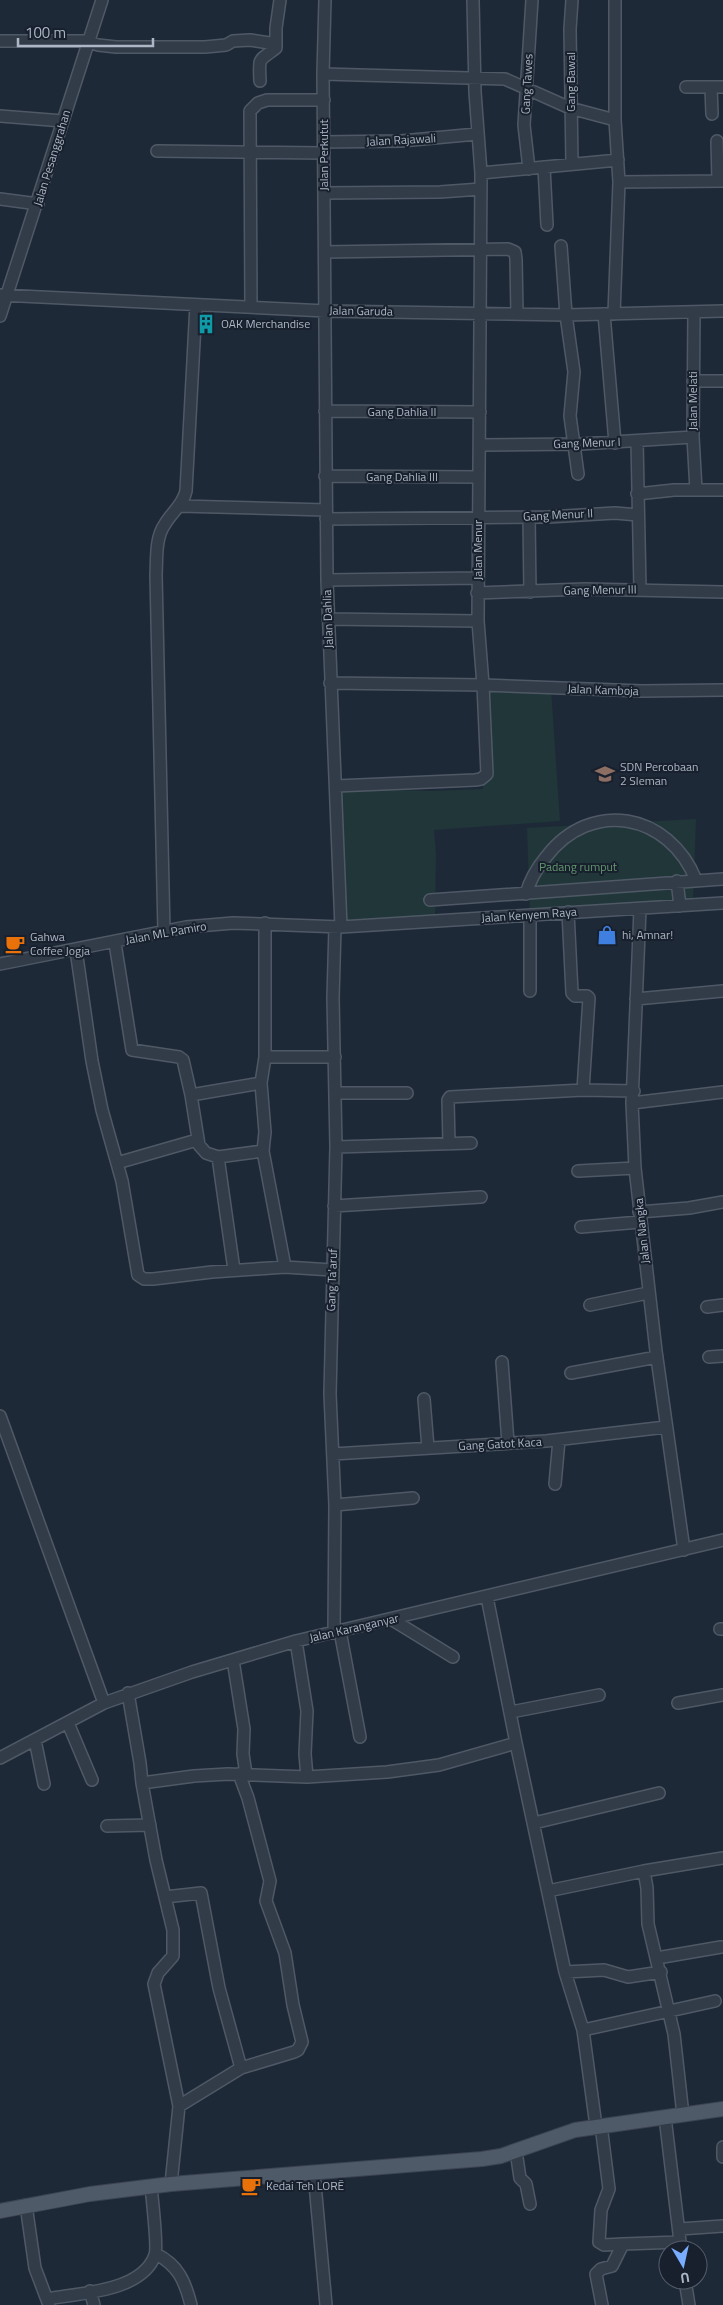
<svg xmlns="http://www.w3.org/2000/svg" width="723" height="2305" viewBox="0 0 723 2305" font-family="'Titillium Web',sans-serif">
<rect width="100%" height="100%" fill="#1e2938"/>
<path fill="#203639" d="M481,686L551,689L560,821L434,830L436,854L435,919L338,926L340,788L429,791L483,789Z
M696,819L693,902L530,913L527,828Z"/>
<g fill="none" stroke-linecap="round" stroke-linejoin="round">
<defs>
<path id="minor" d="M325,0L323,74L327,580L341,927
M572,0L570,29L572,164
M0,41H88L98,45L116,47H205L226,45L233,41L250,40L276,44
M323,74L505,79L570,108L615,120
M260,81C259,56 258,62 276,48V28L280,0
M686,87H723
M711,87L712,114
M0,116L63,121
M717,141L718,181
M324,142L401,141L477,134
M157,151L324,153
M544,167L547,225
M529,169L524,125L532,0
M481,173L618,160
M619,182L723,181
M324,193L440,192L481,189
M0,199L38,204
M561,246L566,315L574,372L570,416L578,474
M325,252L508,249L515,252L516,259L517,314
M0,295L326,311L566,315L723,311
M251,307L250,111L258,103L267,100H324
M694,312L693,437L696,490
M604,314L615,443
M614,314L619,182L615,120V0
M0,316L102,0
M693,381H723
M325,411L480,412
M637,441L640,589
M480,445L581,444L693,437
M325,476L478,477
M637,494L674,490H723
M180,506L326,510
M529,517L530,592
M326,519L548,517L615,513L638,515
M327,580L477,578
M477,593L585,589L723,592
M328,619L478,621
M330,683L483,685L642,691L723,690
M336,786L475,780L481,779L487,774L483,685L478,621L481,173L475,92L473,0
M677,881L680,906
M526,894C530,879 537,868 546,857C591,798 669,813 696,880
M430,900L723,879
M640,909L632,1103L635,1168L656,1351L684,1550
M568,912L572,993L575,996H587L589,998L583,1090
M530,915V991
M265,923V1057L261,1083L265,1132L263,1151L285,1267L332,1270
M164,932L156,575C157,558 155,538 165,524C172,512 183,505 186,491L196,305
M115,943L132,1050L179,1057L183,1060L191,1095L199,1145L206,1153L218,1157L263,1151
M76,950L92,1061L102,1110L122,1181L138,1275L144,1279H153L212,1272L285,1267
M0,964L186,927L233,923L341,927L723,903
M636,999L723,991
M265,1057H335
M336,1093H407
M191,1095L261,1083
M632,1103L723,1092
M449,1144L448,1100L450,1097L583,1090L634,1091
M336,1147L471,1143
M218,1157L234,1270
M117,1163L197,1140
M578,1171L635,1168
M334,1206L481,1197
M639,1212L689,1208L723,1202
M581,1227L640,1222
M590,1305L648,1293
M707,1307L723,1305
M709,1357L723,1356
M502,1362L508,1443
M571,1373L657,1357
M424,1399L428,1448
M0,1416L104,1703
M333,1454L546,1441L666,1427
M555,1484L559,1440
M335,1505L413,1498
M487,1597L516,1743
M391,1619L453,1657
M720,1629H723
M340,1631L360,1737
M334,1632L335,1505L330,1394L336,1147L333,998L335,927
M296,1641L307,1711L305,1754L307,1777
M233,1660L244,1729L243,1754L246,1774
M128,1693L140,1763L142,1783L194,1776L228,1774L307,1777L387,1772L439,1765L516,1743L565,1972L583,2030L596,2126
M678,1703L723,1695
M511,1712L599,1695
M68,1723L92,1780
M35,1740L44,1784
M0,1758L104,1703L192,1672L296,1641L723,1540
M239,1774L248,1798L270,1881L266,1901L285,1953L293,2005L302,2042L298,2050L294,2052L241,2068
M142,1783L156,1860L173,1930V1956L158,1973L154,1984L179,2106L241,2068L219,1988L201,1893L165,1897
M534,1823L659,1793
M107,1826L150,1825
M548,1891L644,1871
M657,1958L721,1947
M565,1972L604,1970L628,1977L661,1972
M583,2030L715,2001
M683,2115L674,2034L648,1924L647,1888L644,1871L723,1858
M665,2117L681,2250
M601,2125L609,2189L601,2210L599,2242L604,2245L623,2244
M723,2147V2157
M516,2151L520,2178L526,2184L530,2204
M314,2173L326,2305
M171,2184L179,2106
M26,2205L35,2268L49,2305
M680,2229L723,2226
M156,2254C178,2265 185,2281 191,2305
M685,2280L689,2305
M90,2291L94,2305
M47,2299C79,2293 142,2292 155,2255C158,2247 152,2198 151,2186
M602,2305L596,2274L601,2269L612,2266L623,2244L680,2242"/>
<path id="major" d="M0,2211L90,2194L171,2184L482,2159L501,2156L575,2130L723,2109"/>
</defs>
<use href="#minor" stroke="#4f5966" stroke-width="14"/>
<use href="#major" stroke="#3b4452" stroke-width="16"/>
<use href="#minor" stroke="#323b48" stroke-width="11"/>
<use href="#major" stroke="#4f5a69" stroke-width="14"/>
</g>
<defs>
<symbol id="building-bare" viewBox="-9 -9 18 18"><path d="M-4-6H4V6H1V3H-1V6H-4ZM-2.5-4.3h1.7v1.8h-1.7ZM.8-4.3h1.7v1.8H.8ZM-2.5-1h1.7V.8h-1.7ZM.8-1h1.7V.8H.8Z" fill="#0f9aa8" stroke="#18202d" stroke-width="2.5" paint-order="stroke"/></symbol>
<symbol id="school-bare" viewBox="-9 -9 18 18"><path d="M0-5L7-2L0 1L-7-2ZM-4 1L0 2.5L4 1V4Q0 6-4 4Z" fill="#8d6e63" stroke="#18202d" stroke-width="2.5" paint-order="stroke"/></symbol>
<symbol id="shop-bare" viewBox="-9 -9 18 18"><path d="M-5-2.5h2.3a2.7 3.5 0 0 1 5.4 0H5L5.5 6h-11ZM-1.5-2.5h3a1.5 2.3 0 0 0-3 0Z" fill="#3f7fe0" stroke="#18202d" stroke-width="2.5" paint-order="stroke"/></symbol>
<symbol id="cafe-bare" viewBox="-9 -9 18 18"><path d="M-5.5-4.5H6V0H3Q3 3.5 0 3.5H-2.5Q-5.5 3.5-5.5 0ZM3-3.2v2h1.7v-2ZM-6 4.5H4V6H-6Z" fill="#e8710a" stroke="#18202d" stroke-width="2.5" paint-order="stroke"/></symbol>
</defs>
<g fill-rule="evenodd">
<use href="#building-bare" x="192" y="310" width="28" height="28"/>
<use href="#school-bare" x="591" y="760" width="28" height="28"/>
<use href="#shop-bare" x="593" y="921" width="28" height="28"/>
<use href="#cafe-bare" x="1" y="930" width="28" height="28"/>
<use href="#cafe-bare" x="237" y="2172" width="28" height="28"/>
</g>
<g text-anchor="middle" stroke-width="4" stroke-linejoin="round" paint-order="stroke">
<g font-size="12" fill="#acb6c5" stroke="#18202d">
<text transform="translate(571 82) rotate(-90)" y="4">Gang Bawal</text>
<text transform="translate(527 84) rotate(-87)" y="4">Gang Tawes</text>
<text transform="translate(401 140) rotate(-3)" y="4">Jalan Rajawali</text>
<text transform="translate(324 155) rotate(-90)" y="4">Jalan Perkutut</text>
<text transform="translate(52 158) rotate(-73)" y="4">Jalan Pesanggrahan</text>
<text transform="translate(361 311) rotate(1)" y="4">Jalan Garuda</text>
<text transform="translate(693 401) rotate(-90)" y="4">Jalan Melati</text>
<text x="402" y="416">Gang Dahlia II</text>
<text transform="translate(587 443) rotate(-2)" y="4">Gang Menur I</text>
<text x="402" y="481">Gang Dahlia III</text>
<text transform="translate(558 515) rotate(-3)" y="4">Gang Menur II</text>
<text transform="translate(478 550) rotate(-90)" y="4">Jalan Menur</text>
<text transform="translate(600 590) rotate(-1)" y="4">Gang Menur III</text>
<text transform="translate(328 619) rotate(-92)" y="4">Jalan Dahlia</text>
<text transform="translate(603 690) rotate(2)" y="4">Jalan Kamboja</text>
<text transform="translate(529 915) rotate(-4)" y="4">Jalan Kenyem Raya</text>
<text transform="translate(166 933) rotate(-10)" y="4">Jalan ML Pamiro</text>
<text transform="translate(642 1231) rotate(-96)" y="4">Jalan Nangka</text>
<text transform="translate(332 1280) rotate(-88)" y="4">Gang Ta'aruf</text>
<text transform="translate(500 1444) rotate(-3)" y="4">Gang Gatot Kaca</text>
<text transform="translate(354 1628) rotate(-13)" y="4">Jalan Karanganyar</text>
</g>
<g font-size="12" fill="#acb6c5" stroke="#18202d" text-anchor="start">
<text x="221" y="328">OAK Merchandise</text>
<text x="620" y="771">SDN Percobaan<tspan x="620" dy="14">2 Sleman</tspan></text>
<text x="622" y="939">hi, Amnar!</text>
<text x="30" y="941">Gahwa<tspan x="30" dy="14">Coffee Jogja</tspan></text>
<text x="266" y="2190">Kedai Teh LORĒ</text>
</g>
<g font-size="12" fill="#62976e" stroke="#18202d">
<text x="578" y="871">Padang rumput</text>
</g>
</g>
<g transform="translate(683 2265) rotate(171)"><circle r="24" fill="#18202d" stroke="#535c6a"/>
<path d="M0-4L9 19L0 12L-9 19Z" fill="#78adff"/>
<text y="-8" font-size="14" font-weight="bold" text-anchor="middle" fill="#acb6c5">U</text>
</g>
<path d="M18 38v8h135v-8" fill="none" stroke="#acb6c5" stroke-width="2.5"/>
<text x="25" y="38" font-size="15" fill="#acb6c5" stroke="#18202d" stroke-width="4" paint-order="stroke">100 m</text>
</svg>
